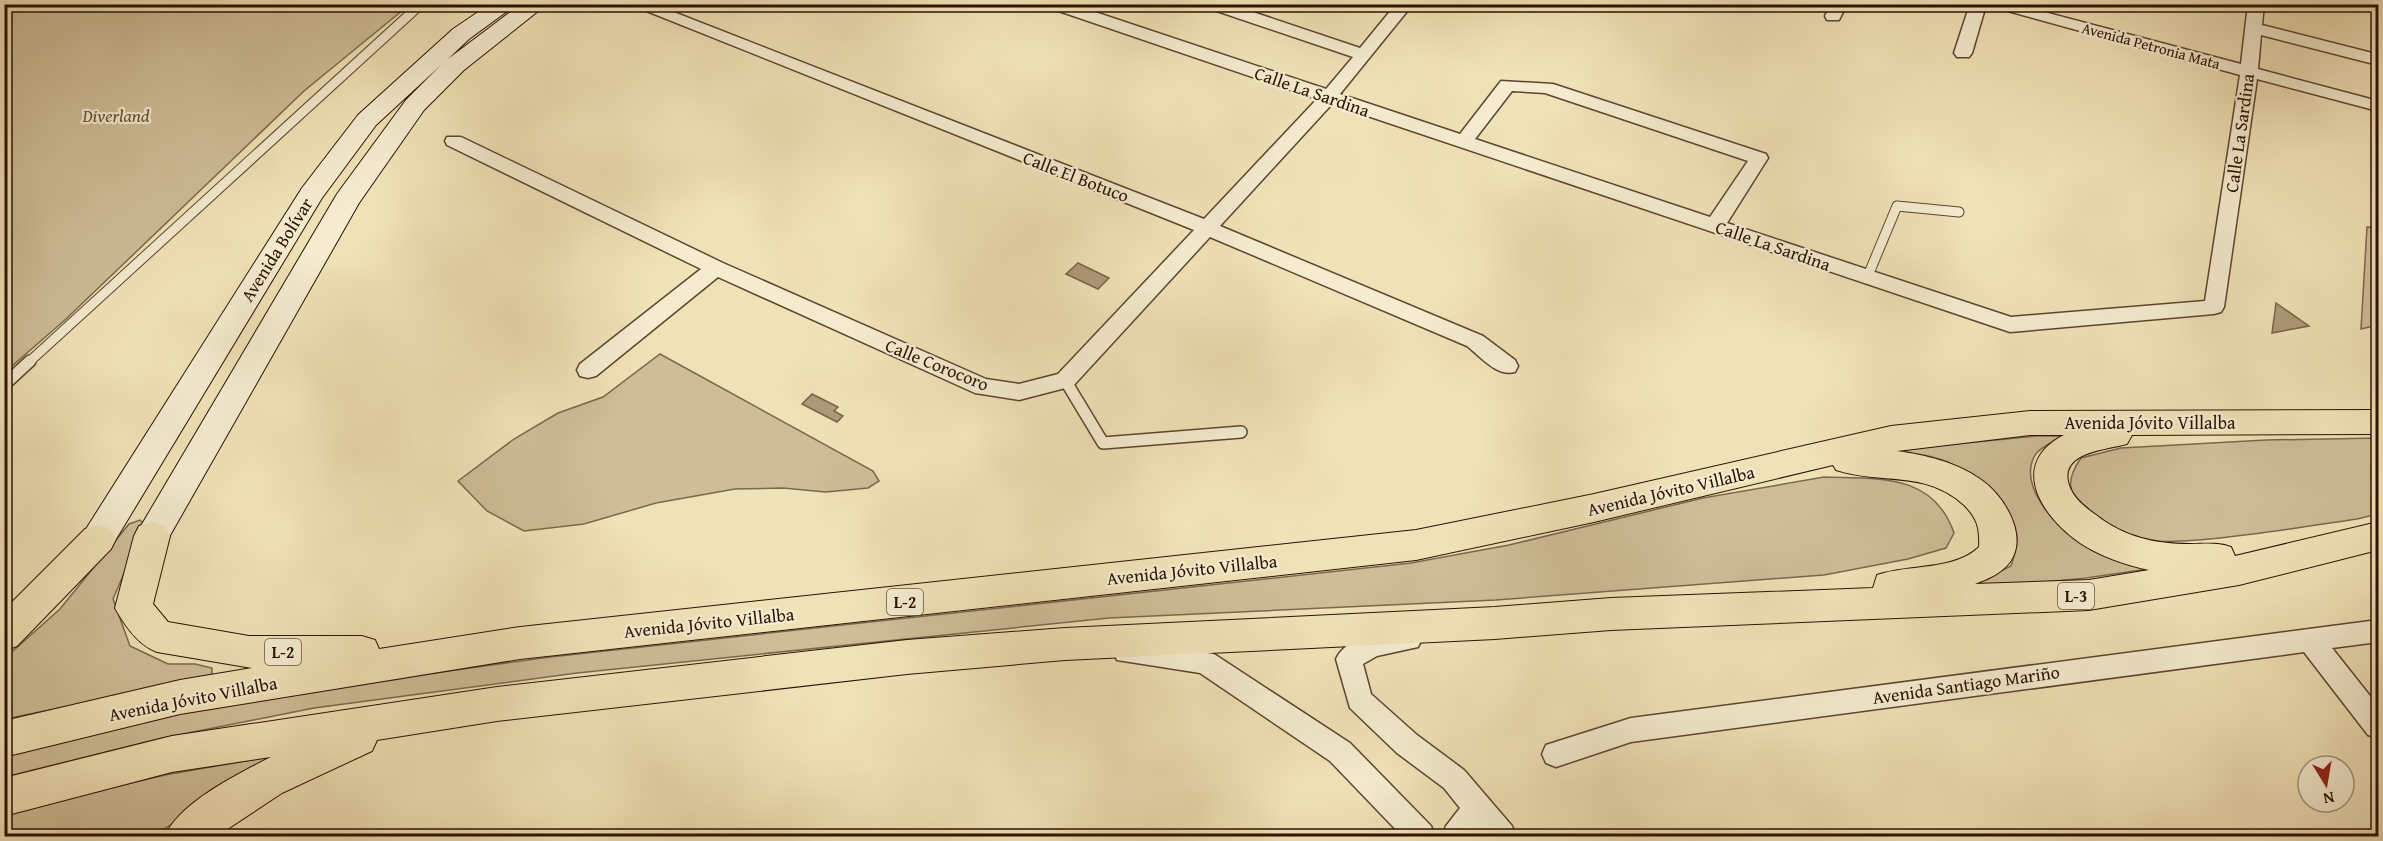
<svg xmlns="http://www.w3.org/2000/svg" width="2383" height="841" viewBox="0 0 2383 841" font-family="'Gentium Book Plus',serif">
<rect width="100%" height="100%" fill="#f0e2b7"/>
<filter id="stains"><feTurbulence type="fractalNoise" baseFrequency=".00333" numOctaves="4"/><feColorMatrix values="0 0 0 0 .2 0 0 0 0 .09 0 0 0 0 .02 0 0 0 .5 -.17"/></filter>
<radialGradient id="worn" r=".72"><stop offset=".6" stop-color="#630" stop-opacity="0"/><stop offset="1" stop-color="#630" stop-opacity=".3"/></radialGradient>
<path fill="#cebe98" stroke="#7c684c" stroke-width="1.5" d="M5,4H409V5L304,91L66,319L5,372Z
M2367,227L2378,228V325L2361,329Z
M660,354L873,471L879,481L868,488L826,492L783,488L735,489L656,503L584,524L524,531L487,511L458,481L514,439L558,413L603,397Z
M2037,436H2063C2055,441 2038,448 2034,457C2015,494 2076,547 2107,557C2124,563 2144,564 2162,567L2086,578L1963,590L2011,566C2029,518 1989,482 1948,462C1932,455 1911,453 1894,450Z
M2378,438V514L2357,519C2314,525 2160,552 2128,537C2114,531 2102,519 2089,511C2066,495 2066,479 2081,458L2121,448L2266,440Z
M1824,477C1877,479 1933,472 1954,533L1946,548L1908,559L1824,575L1496,600L1109,618L577,673L314,708L158,739L5,777L4,755L175,712L317,689L550,657L1411,563L1509,545L1703,498Z
M140,520L145,525L113,599L130,646L168,664H195L212,668V674L204,679L5,719V658L60,609L129,524Z
M291,753L212,797L154,836H5V813L165,775Z"/>
<path fill="#ad9b79" stroke="#796449" stroke-width="1.5" d="M1078,263L1109,278L1098,289L1066,274Z
M2276,303L2309,326L2272,333Z
M812,394L838,407L834,411L843,416L837,422L802,404Z"/>
<g fill="none" stroke-linecap="round" stroke-linejoin="round">
<defs>
<path id="lane-far1" d="M1867,278L1897,206L1959,212
M29,362L421,4"/>
<path id="lane" d="M1065,380L1103,443L1241,432
M4,385L30,361"/>
<path id="street" d="M629,4H653L1204,219L1317,99L1047,7L1045,4H1071L1326,89L1353,57L1205,7L1203,4H1229L1360,48L1396,4H1413L1340,94L1460,134L1501,81L1553,84L1766,154L1768,158L1727,223L2011,317L2205,301L2240,75L1986,5L1972,53L1969,57H1957L1954,53L1970,4H2014L2241,64L2248,4H2264L2262,25L2376,54L2378,58L2370,63L2261,35L2258,69L2378,101V111L2257,79L2224,307L2221,312L2214,314L2010,332L1332,104L1220,226L1483,336L1515,360L1518,366L1515,372C1497,377 1481,357 1467,346L1210,237L1073,386L1019,400L975,393L718,277L596,376L588,378L580,376L577,370L580,364L701,269L447,145L445,141L447,137H461L723,263L986,379L1019,384L1058,374L1194,230ZM1512,91L1545,93L1748,161L1710,217L1475,139Z
M1831,4H1847L1839,20H1827L1825,16Z
M2378,620V642L2332,648L2378,706V738L2368,735L2304,652L1631,742L1556,767L1546,763L1542,754L1546,745L1631,718Z
M1409,628L1418,631L1422,639L1418,647L1377,656L1363,664L1371,694L1417,735L1464,770L1512,826L1516,836H1484L1478,829L1473,836H1442L1446,826L1460,808L1444,788L1397,753L1350,708L1336,659C1347,635 1386,632 1409,628Z
M1126,641L1214,654L1350,743L1431,826L1435,836H1402L1330,761L1200,673L1117,660L1113,652L1117,644Z"/>
<path id="secondary" d="M490,4H517L469,39L448,59L521,4H547L464,70L424,110L359,203L164,546L152,550L140,546L135,536L337,194L406,100L441,65L376,125L322,198L110,549L98,553L86,549L81,539L86,529L302,188L358,115L453,29Z"/>
<path id="primary" d="M2378,410V434L2132,435L2127,444C2106,450 2058,452 2069,485C2073,498 2086,508 2096,515C2124,537 2155,544 2190,544C2205,544 2217,542 2231,547L2235,556L2378,522V550L2239,585L2089,610L1611,630L1495,639L1065,660L907,674L497,721L377,740L372,751L282,793L217,836H165C180,802 238,774 271,757L172,772L4,816V778L172,736L497,687L907,640L1065,628L1495,607L1611,598L1873,588L1877,575C1909,564 1954,571 1979,547C1980,528 1977,518 1964,505C1924,469 1881,485 1836,470L1833,465L1594,522L1416,560L520,659L180,714L4,757V721L180,680L252,668L157,652C138,645 125,626 115,608L134,536L139,526L152,522L165,526L170,536L153,604L168,622L249,636H362L375,640L379,649L520,627L1416,530L1594,494L1891,426L2030,411ZM2030,435H2064C2008,464 2041,516 2080,543C2100,556 2125,565 2149,570L2089,580L1975,584C1987,579 2001,574 2010,562C2029,535 2003,494 1980,479C1956,462 1925,455 1897,451Z
M98,525L111,529L116,539L111,549L17,646L4,651V610L85,529Z"/>
</defs>
<use href="#lane-far1" stroke="#5c452e" stroke-width="11"/>
<use href="#lane" stroke="#5c452e" stroke-width="14"/>
<use href="#street" stroke="#5c452e" stroke-width="3"/>
<use href="#secondary" stroke="#2a1100" stroke-width="2"/>
<use href="#primary" stroke="#2a1100" stroke-width="2"/>
<use href="#lane-far1" stroke="#f5ecd0" stroke-width="9"/>
<use href="#lane" stroke="#f5ecd0" stroke-width="11"/>
<use href="#street" fill="#f5ecd0" fill-rule="evenodd"/>
<use href="#secondary" fill="#f5ecd0" fill-rule="evenodd"/>
<use href="#primary" fill="#f0e2b7" fill-rule="evenodd"/>
</g>
<g text-anchor="middle" stroke-width="4.5" stroke-linejoin="round" paint-order="stroke">
<g font-size="15" fill="#2a1100" stroke="#f5ecd0">
<text transform="translate(2151 46) rotate(15)" y="5">Avenida Petronia Mata</text>
</g>
<g fill="#f5ecd0" stroke="#67533e" stroke-width="1.5">
<rect x="2058" y="583" width="36" height="26" rx="4.5"/>
<rect x="887" y="589" width="36" height="26" rx="4.5"/>
<rect x="265" y="639" width="36" height="26" rx="4.5"/>
</g>
<g font-size="16" font-weight="bold" fill="#2a1100">
<text x="2076" y="602">L-3</text>
<text x="905" y="608">L-2</text>
<text x="283" y="658">L-2</text>
</g>
<g font-size="18" fill="#2a1100" stroke="#f5ecd0">
<text transform="translate(1312 92) rotate(19)" y="6">Calle La Sardina</text>
<text transform="translate(2240 133) rotate(-82)" y="6">Calle La Sardina</text>
<text transform="translate(1076 177) rotate(21)" y="6">Calle El Botuco</text>
<text transform="translate(1773 246) rotate(19)" y="6">Calle La Sardina</text>
<text transform="translate(277 250) rotate(-58)" y="6">Avenida Bolívar</text>
<text transform="translate(937 365) rotate(22)" y="6">Calle Corocoro</text>
<text x="2150" y="429">Avenida Jóvito Villalba</text>
<text transform="translate(1671 491) rotate(-13)" y="6">Avenida Jóvito Villalba</text>
<text transform="translate(1192 570) rotate(-6)" y="6">Avenida Jóvito Villalba</text>
<text transform="translate(709 623) rotate(-6)" y="6">Avenida Jóvito Villalba</text>
<text transform="translate(1966 685) rotate(-8)" y="6">Avenida Santiago Mariño</text>
<text transform="translate(193 699) rotate(-11)" y="6">Avenida Jóvito Villalba</text>
</g>
<g font-size="18" font-style="italic" fill="#634e35" stroke="#f5ecd0">
<text x="116" y="122">Diverland</text>
</g>
</g>
<rect width="2383" height="841" fill="none" stroke="#f0e2b7" stroke-width="24"/>
<rect x="6" y="6" width="2371" height="829" fill="none" stroke="#2a1100" stroke-width="3"/>
<rect x="12" y="12" width="2359" height="817" fill="none" stroke="#2a1100" stroke-width="1.5"/>
<g transform="translate(2326 784) rotate(169)"><circle r="28" fill="#f5ecd0" stroke="#a4947d" stroke-width="1.5"/>
<path d="M0-4.5L10 22L0 15L-10 22Z" fill="#8f2418"/>
<text y="-9" font-size="16" font-weight="bold" text-anchor="middle" fill="#2a1100">N</text>
</g>
<rect width="100%" height="100%" filter="url(#stains)"/>
<rect width="100%" height="100%" fill="url(#worn)"/>
</svg>
